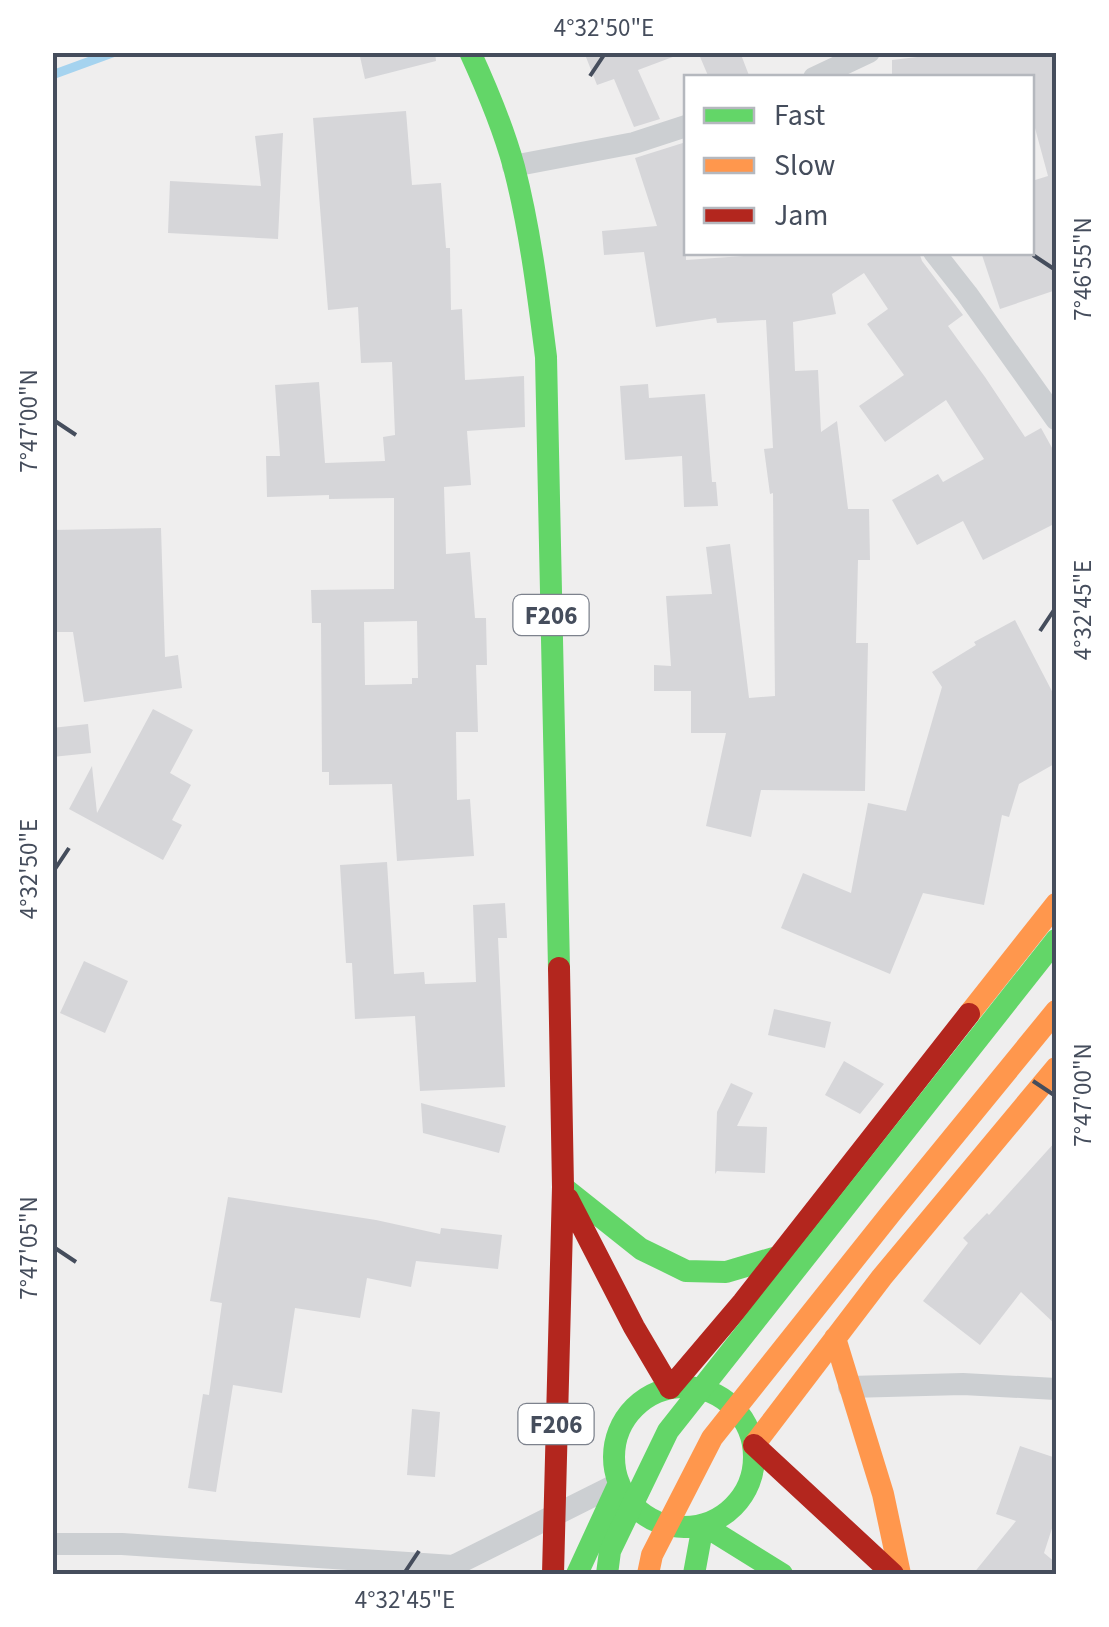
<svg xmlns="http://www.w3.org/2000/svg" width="1109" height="1627" viewBox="0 0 1109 1627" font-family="'Source Sans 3',sans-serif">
<rect width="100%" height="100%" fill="#efeeee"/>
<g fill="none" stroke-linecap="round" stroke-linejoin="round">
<path stroke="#a5d3ef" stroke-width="9" d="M52,75L115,52"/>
</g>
<path fill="#d6d6d9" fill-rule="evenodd" d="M359,52H435L436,61L365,79Z
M584,52H678V55L638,70L660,119L634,127L614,79L597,85Z
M698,52H740L750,78H709Z
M959,52H1056V290L1000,309L981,252H1032V181L1048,176L1032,117V78H892V60Z
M406,111L412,185L441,183L446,248H450L451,310L462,309L465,380L524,376L525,427L467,431L471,485L444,487L446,554L470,552L475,618H486L487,665H476L478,732H456L457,800L470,799L474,856L397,861L392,784L329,785V772H322L321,623H312L311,590L394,589V498L329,499V495L267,497L266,456H280L275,385L319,382L325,463L385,461L383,437L395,435L392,362L361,363L358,307L328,310L313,118ZM417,621L418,678H412V684L365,685L364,622Z
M283,133L278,239L168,233L170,181L261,186L255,136Z
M686,142V260L758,255V254L788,256L792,252H919L922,261L963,315L948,326L985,377L1025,437L1041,428L1056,455V523L983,560L963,521L917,545L892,500L938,474L943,482L984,459L946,400L885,442L859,406L904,375L867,324L888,309L864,273L832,294L836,314L793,322L795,371L818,370L821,432L837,421L848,509H869L870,560H858L856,643H868L865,791L761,790L751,837L706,826L726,733H691V691H654V665L671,666L666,596L712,594L706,547L730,544L749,698L775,696L773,493L770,494L764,449L773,448L766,320L717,323L716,318L656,327L644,252L604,255L602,231L657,226L635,158Z
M648,384L649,398L705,394L712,482H716L718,506L684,507L682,456L625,460L620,386Z
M161,528L165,657L178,655L182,688L84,702L73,632H52V530Z
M1015,620L1056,699V763L1019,784L1009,817L1002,815L984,905L923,893L890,974L781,928L803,873L851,893L868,803L906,811L942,687L932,672L976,645L974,642Z
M153,709L193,730L170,773L191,785L172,820L182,825L163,860L69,809L92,766L97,813Z
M88,724L91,753L52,757V728Z
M387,862L394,974L424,972L425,984L476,982L473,905L505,903L507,938H498L505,1087L420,1091L415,1016L355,1019L352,963H346L340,865Z
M84,961L128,981L105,1033L60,1013Z
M774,1009L831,1022L825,1048L768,1035Z
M844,1061L884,1084L860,1114L825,1095Z
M731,1083L753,1093L737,1126L767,1127L765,1173L717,1171L715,1174L717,1112Z
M421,1103L506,1126L499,1153L423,1133Z
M1056,1141V1325L1021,1292L980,1345L923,1301L968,1243L963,1238L987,1213L989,1215Z
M228,1197L376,1220L440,1234L441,1228L502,1235L498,1269L416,1261L411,1287L367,1278L360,1318L295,1308L282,1393L233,1385L216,1492L188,1488L203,1394L209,1395L222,1303L210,1301Z
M412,1409L440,1412L435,1477L407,1475Z
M1020,1446L1056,1458V1516L1044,1553L1056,1563V1574H973L1016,1521L996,1514Z"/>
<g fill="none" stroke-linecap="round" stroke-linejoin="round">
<path stroke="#cccfd2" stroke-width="22" d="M814,78L869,52
M513,166L634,143L686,126
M934,252L967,294L1056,419
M849,1387L963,1384L1056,1389
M52,1544H122L453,1566L619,1483"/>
<path stroke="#63d668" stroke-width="22" d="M470,52C487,89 503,127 514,167C530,229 538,294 546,357L559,968
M563,1187L641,1249L686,1271L726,1272L777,1257
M614 1457a70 70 0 1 1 140 0a70 70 0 1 1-140 0Z
M703,1525L782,1574
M577,1574L619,1483
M694,1574L703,1525"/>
<path stroke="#ff974d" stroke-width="22" d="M969,1014L1056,904
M835,1338L883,1494L900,1574
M754,1445L882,1277L1056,1068"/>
<path stroke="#b3261e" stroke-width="22" d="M568,1199L634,1327L670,1388
M670,1388L743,1302L969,1014
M754,1445L893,1574
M553,1574L563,1187L559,968"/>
<path stroke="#63d668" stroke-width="22" d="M607,1574L610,1551L668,1431L1056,940"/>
<path stroke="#ff974d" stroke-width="22" d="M648,1574L652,1555L712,1438L891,1213L1056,1011"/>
</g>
<path fill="none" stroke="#454d5c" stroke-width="4" d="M590,76L604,55M1033,255L1054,269M55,421L76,435M1040,631L1054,610M55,869L69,848M1033,1081L1054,1095M55,1248L76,1262M405,1572L419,1551"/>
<g text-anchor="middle" stroke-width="8" stroke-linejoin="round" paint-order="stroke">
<g fill="#fff" stroke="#7d828d" stroke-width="2.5">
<rect x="513.5" y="595" width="75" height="40" rx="8"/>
<rect x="518.5" y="1404" width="75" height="40" rx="8"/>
</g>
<g font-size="25" font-weight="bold" fill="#454d5c">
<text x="551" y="624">F206</text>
<text x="556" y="1433">F206</text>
</g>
</g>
<rect width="1109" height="1627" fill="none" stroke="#ffffff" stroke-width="110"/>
<rect x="684" y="75" width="350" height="180" fill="#ffffff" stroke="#b5b8be" stroke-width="2.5"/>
<rect x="704" y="108" width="50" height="15" fill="#63d668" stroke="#b5b8be" stroke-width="2.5"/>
<text x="774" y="125" font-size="30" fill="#454d5c">Fast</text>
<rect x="704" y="158" width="50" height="15" fill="#ff974d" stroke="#b5b8be" stroke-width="2.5"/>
<text x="774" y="175" font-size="30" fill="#454d5c">Slow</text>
<rect x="704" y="208" width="50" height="15" fill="#b3261e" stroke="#b5b8be" stroke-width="2.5"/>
<text x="774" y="225" font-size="30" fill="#454d5c">Jam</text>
<rect x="55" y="55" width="999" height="1517" fill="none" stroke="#454d5c" stroke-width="4"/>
<g font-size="25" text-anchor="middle" fill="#454d5c">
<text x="604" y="36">4°32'50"E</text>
<text transform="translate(1082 269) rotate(-90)" y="9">7°46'55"N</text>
<text transform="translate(28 421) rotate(-90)" y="9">7°47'00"N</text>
<text transform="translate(1082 610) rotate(-90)" y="9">4°32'45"E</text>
<text transform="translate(28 869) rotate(-90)" y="9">4°32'50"E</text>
<text transform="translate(1082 1095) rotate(-90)" y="9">7°47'00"N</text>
<text transform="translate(28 1248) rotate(-90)" y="9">7°47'05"N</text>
<text x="405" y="1608">4°32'45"E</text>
</g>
</svg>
